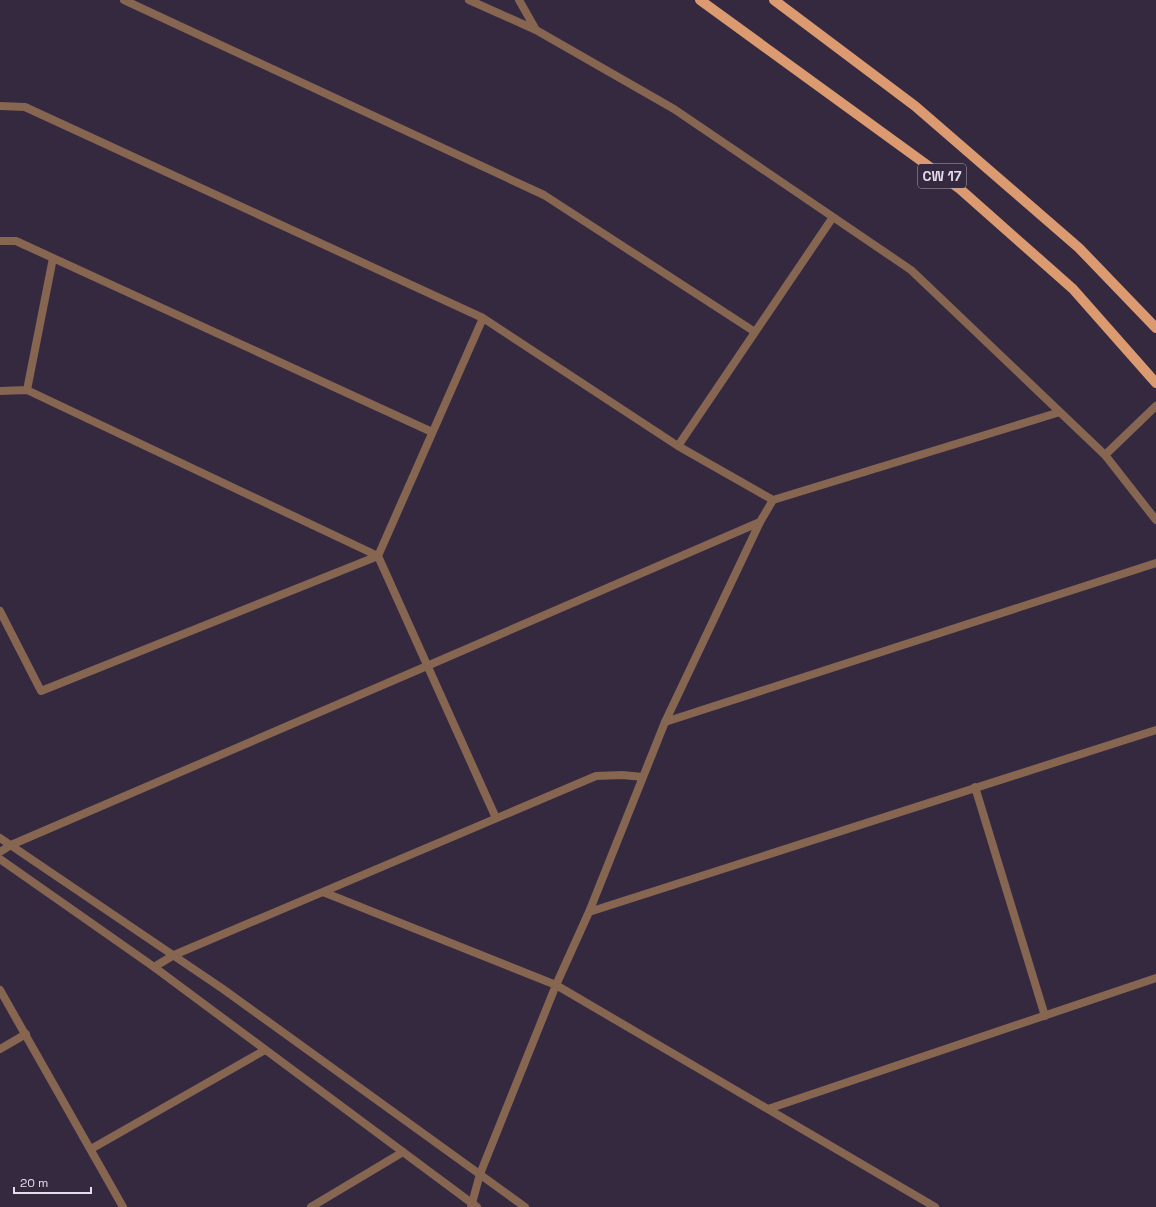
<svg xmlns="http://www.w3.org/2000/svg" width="1156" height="1207" viewBox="0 0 1156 1207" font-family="'Space Grotesk',sans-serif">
<rect width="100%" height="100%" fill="#352940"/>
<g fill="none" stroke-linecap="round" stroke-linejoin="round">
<path stroke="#866551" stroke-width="8" d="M124,0L544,195L755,332
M469,0L536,30L674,109L911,270L1105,455L1156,520
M519,0L536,30
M0,106L25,107L483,318L378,556L41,691L0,611
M0,241H16L432,432
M483,318L678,446L773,500
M27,390L53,258
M0,391L27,390L378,556L496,818
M678,446L833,217
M1105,455L1156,406
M665,722L1156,563
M975,787L1045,1016
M0,852L11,845L427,666L760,522
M323,892L556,985L935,1207
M589,912L1156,730
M154,967L174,955L596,776L622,775L643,777
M0,990L123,1207
M0,1049L26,1034
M768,1109L1156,978
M91,1149L265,1050
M311,1207L403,1152
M471,1207L480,1174L556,985L589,912L665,722L760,522L773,500L1060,412"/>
<path stroke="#866551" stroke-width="8" d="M0,838L223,989L525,1207
M0,859L154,967L477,1207"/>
<path stroke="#dc9a70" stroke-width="10" d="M700,0L960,189L1073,289L1156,383
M774,0L915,106L1079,248L1156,328"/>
</g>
<g text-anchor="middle" stroke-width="3.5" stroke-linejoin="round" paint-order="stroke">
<rect fill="#352940" stroke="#b0a7b8" stroke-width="1" x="918" y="164" width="48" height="24" rx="3"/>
<g font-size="14" font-weight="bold" fill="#e5ddec">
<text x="942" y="181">CW 17</text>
</g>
</g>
<path d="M14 1187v6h77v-6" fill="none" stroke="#e5ddec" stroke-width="2"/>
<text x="20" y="1187" font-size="12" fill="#e5ddec" stroke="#352940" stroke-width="3" paint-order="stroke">20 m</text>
</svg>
